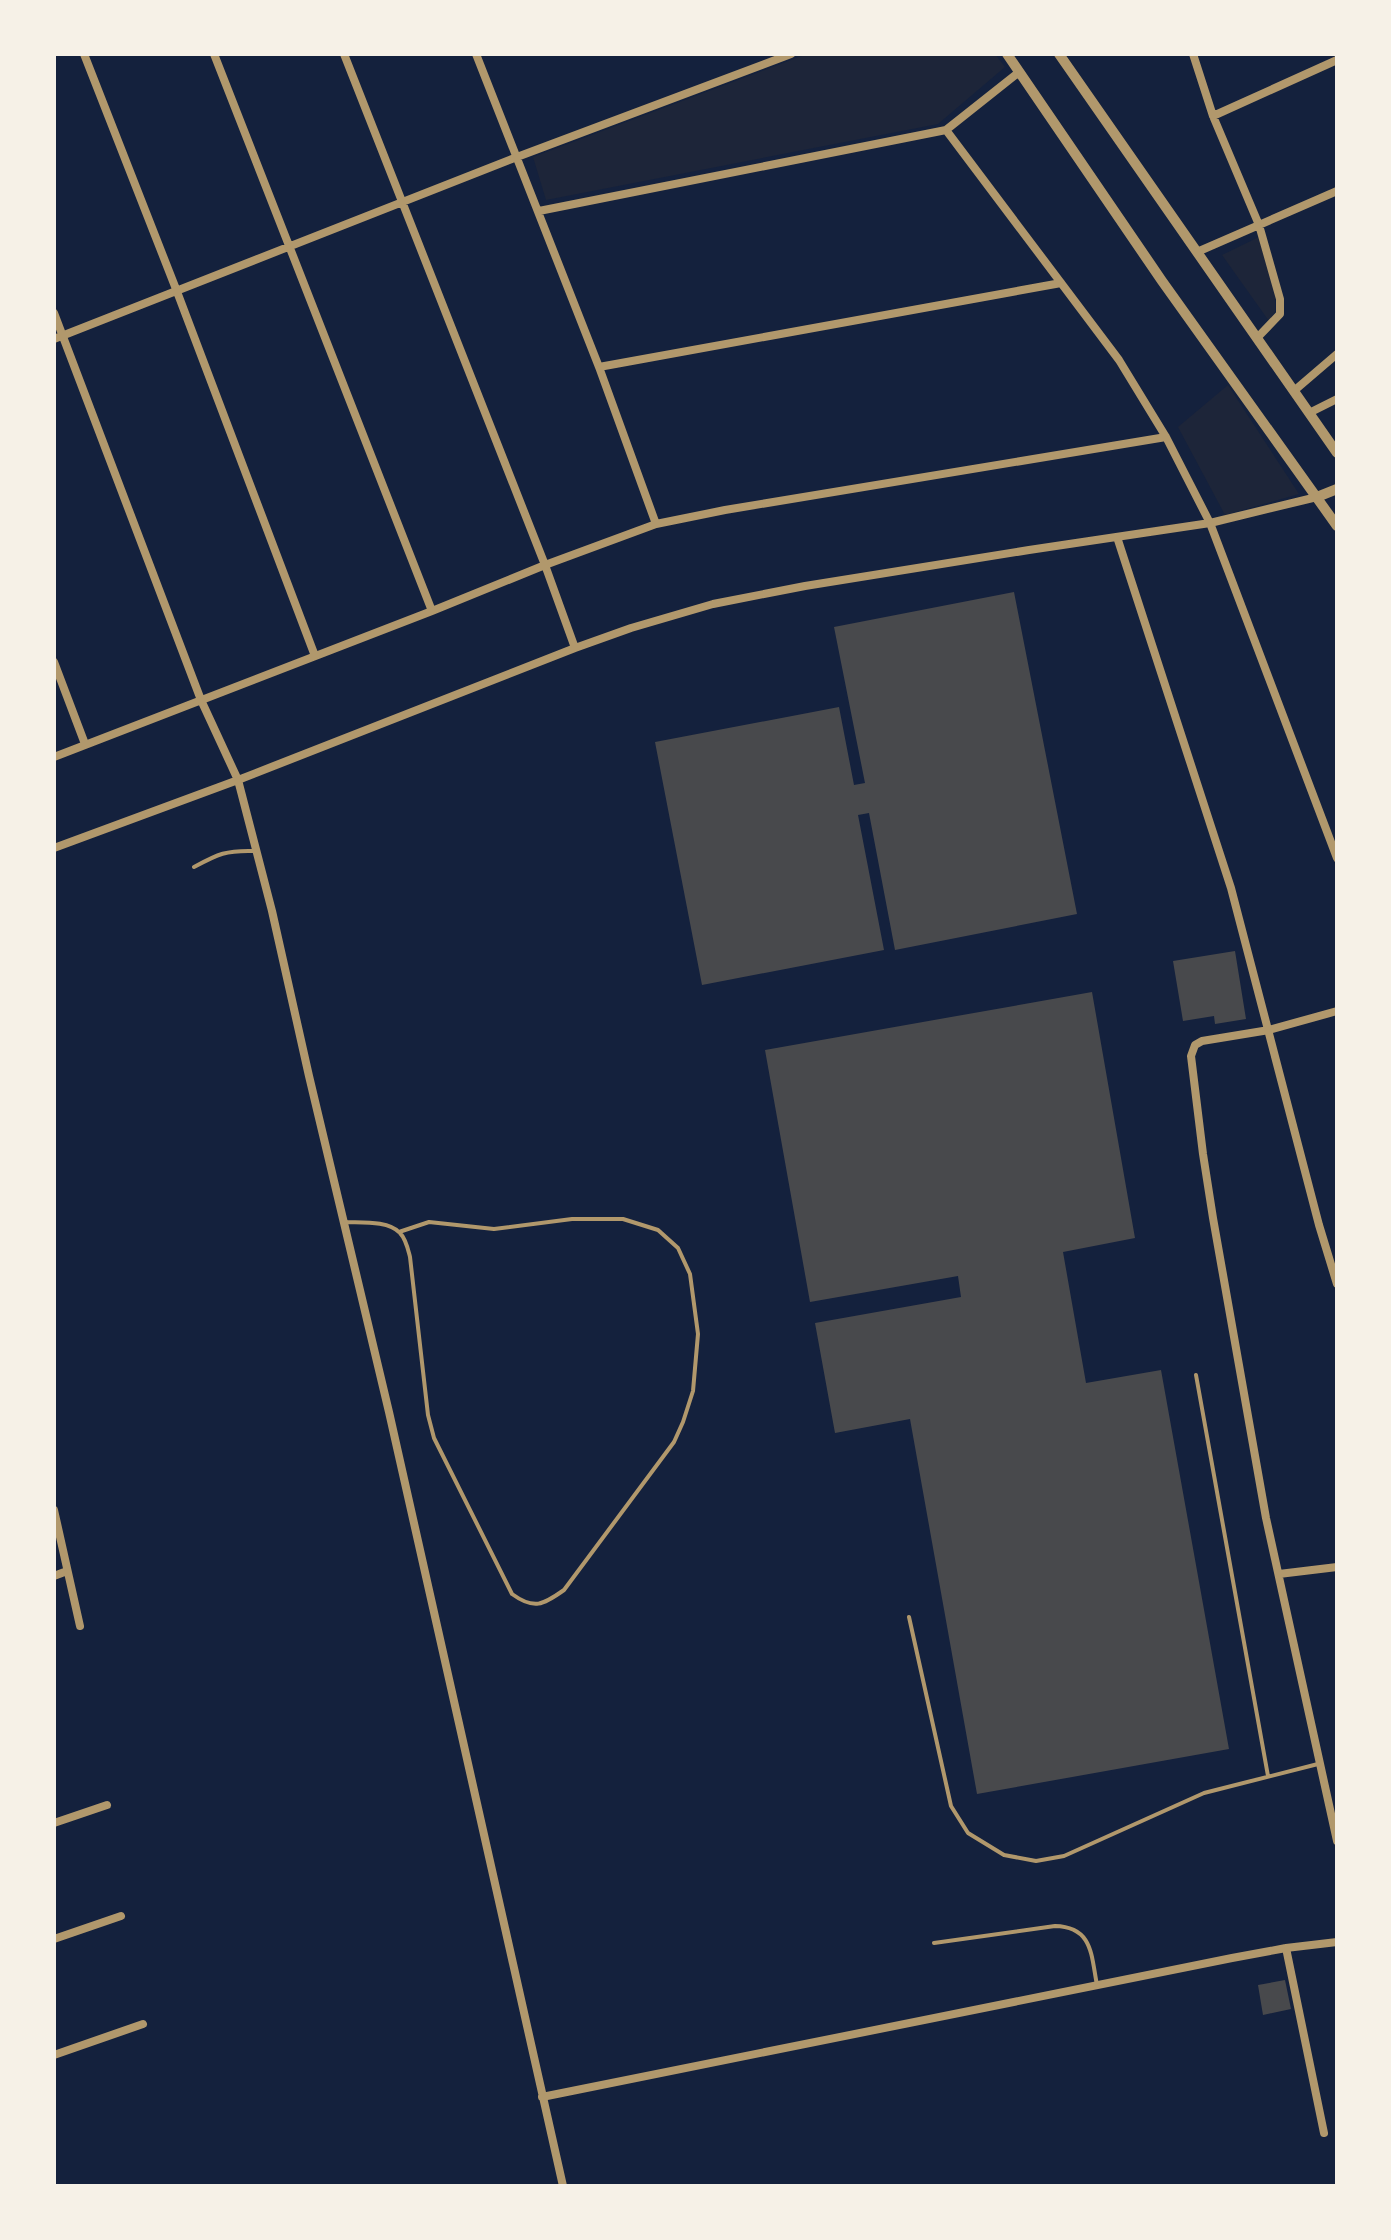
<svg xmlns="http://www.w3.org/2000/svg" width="1391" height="2240" viewBox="0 0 1391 2240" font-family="Mulish,sans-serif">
<rect width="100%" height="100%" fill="#14213d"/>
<path fill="#1d2539" d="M807,54H995L1005,67L938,124L546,200L533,157Z
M1259,237L1275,297V312L1269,321L1222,255Z
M1228,385L1299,494L1225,515L1178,427Z"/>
<path fill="#48494c" d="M1014,592L1077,914L895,950L869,813L858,815L884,950L702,985L655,742L839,707L854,785L865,783L834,627Z
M1235,951L1246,1019L1215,1024L1214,1016L1183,1021L1173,961Z
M1092,992L1135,1238L1063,1252L1086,1383L1161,1370L1229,1749L977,1794L910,1419L835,1433L815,1323L961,1297L958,1276L810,1302L765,1050Z
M1285,1980L1291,2009L1263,2015L1258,1985Z"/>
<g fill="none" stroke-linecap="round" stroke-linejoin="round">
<path stroke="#b1986c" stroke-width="4" d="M194,867C218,854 226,850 255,851
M344,1222C360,1223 388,1220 400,1233C406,1239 408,1249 410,1257L428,1415L434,1438L512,1594C534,1610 543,1605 564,1590L674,1442L683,1422L693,1391L698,1334L690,1274L678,1248L658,1230L623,1219H572L494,1229L429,1222L399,1232
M1196,1375L1268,1776
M909,1617L951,1806L968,1833L1004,1855L1036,1861L1064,1856L1204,1793L1318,1764
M934,1943L1055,1926C1093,1927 1091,1955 1097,1985"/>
<path stroke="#b1986c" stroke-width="8" d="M84,54L176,289L315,656
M214,54L432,611
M344,54L545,565L575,648
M476,54L599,367L656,524
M1193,54L1213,116L1259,225L1280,299V314L1257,338
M1213,116L1337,60
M946,130L1119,360L1166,437L1210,523L1337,858
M539,211L946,130L1018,73
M1197,252L1337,191
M54,313L201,700L238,780L272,911L309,1076L389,1412L563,2186
M54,339L517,157L791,54
M599,367L1061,283
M1295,390L1337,354
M1309,413L1337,399
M1117,537L1231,888L1319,1225L1337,1284
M54,662L85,744
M54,757L432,611L545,565L656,524L725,510L1166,437
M54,848L238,780L575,648L631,628L713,604L805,586L1029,550L1210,523L1317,497
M1337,1011L1269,1030L1202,1041L1195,1045L1191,1056L1203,1154L1213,1218L1266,1518L1337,1841
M54,1510L80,1626
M1279,1574L1337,1567
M54,1576L67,1571
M54,1823L107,1805
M54,1939L121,1916
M1286,1948L1324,2133
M54,2055L143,2024
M542,2097L1232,1958L1286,1948L1337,1942"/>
<path stroke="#b1986c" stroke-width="10" d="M1007,54L1162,281L1337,526
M1059,54L1337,453
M1317,497L1337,489"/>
</g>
<rect width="1391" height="2240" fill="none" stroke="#f6f1e7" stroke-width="112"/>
</svg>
